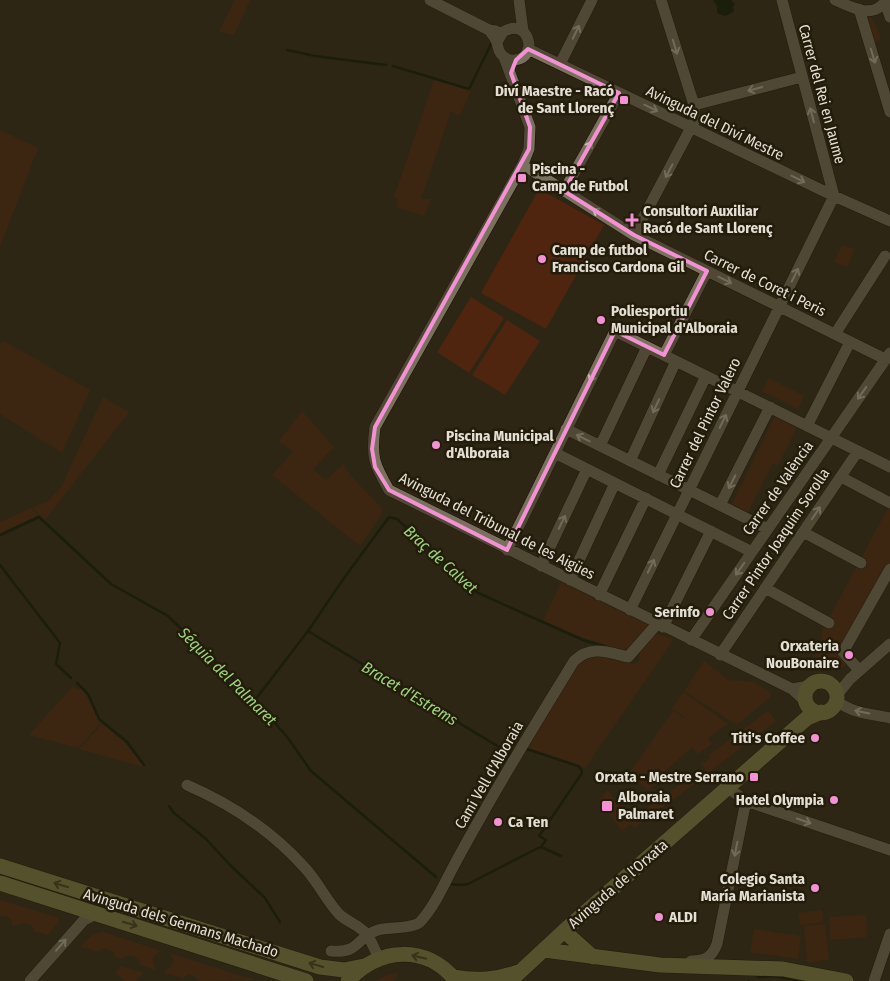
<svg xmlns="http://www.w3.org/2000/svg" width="890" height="981" viewBox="0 0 890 981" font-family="'Fira Sans Condensed',sans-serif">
<rect width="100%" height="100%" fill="#2d2614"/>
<path fill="#4f250f" d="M235,0H250L234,35L219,32Z
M867,17H871L879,33L881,40L874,42Z
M434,80L471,91L459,116L451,111L421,199H431L424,216L396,207L398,199L394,197Z
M0,130L38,148L0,247Z
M539,189L604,225L546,329L481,293Z
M842,245L855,249L847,267L834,262Z
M471,297L504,318L469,373L437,352Z
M507,320L540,341L505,395L472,375Z
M4,341L90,390L62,453L0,414V345Z
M769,378L804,396L798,409L762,391Z
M103,397L129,412L45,520L32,508L48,501L61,487Z
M302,411L334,447L313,469L326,480L343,464L351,476L380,506L382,512L380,517L360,546L272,475L293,452L279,441Z
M775,416L797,427L778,465L773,463L748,512L732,504Z
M890,504V566L840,651L849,663L842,668L822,664L814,658L821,647L822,631Z
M31,508L38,515L0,534V522Z
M561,582L648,625L631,646L623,650L587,639L543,621Z
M655,633L674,639L585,768L527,748L580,661L599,655L634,664L639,661L640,650Z
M704,661L728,680L754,682L771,692L770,697L737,725L684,691Z
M73,686L78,690L81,688L86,695L101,723L78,748L29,735Z
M683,692L728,724L708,738L712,744L698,754L692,747L662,774L665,779L648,790L627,776L673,711L684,718L685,717L672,709Z
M768,711L776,721L708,773L701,764L710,758L709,755Z
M102,724L122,739L144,767L79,749Z
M689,770L697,782L634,828L630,824L622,831L598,800L608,790L629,821L683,782L679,776Z
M0,900L57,917L59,921L48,935L34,931L32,926C26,921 22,923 16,926L12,925C12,918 7,915 0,916Z
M822,910L823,922L800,925L798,913Z
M866,915L867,937L830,940L829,917Z
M825,924L829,960L807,962L804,926Z
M754,929L801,936L798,959L750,952Z
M103,932L162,951C152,954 151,961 156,970L140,965L139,960L133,956H126L123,959L115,957L113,951L103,948L98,952L83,947L82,945C88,938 93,933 103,932Z
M169,953L255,980L199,981L196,977L189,974L182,978L163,972C172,968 177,961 169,953Z
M121,966L144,973L136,981H125L115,973Z
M398,973L394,981H375L390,974Z"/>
<path fill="#031400" d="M713,0H731L735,4L733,7L734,11L728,15L724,16L717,13V6Z"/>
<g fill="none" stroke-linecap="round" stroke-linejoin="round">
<path stroke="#031400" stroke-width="2.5" d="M287,50L315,56L386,65
M393,66L469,89L491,44
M0,535L39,517L111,584L168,616L255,700L288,738L311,771L436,877
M0,565L60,643L56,664L71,678
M308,631L512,755
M77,683L88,694L99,719L127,742L144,765
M255,700L308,631L344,578L389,517L397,519L476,592L583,640L604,646
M526,750L527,749L578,766L581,769L582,773L539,836L546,840L541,847
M169,806L174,813L206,839L230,865L265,898L280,922
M451,884L459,885L468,884L538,848L541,847L561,856
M758,977L774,976L802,981
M748,981H749"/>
<defs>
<path id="minor" d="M430,0L489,30L496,31
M519,0L523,31
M835,0C847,5 866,16 878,8C881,6 885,3 887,0
M885,2L890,17
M859,9L890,112
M489,30C492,34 496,39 497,43C498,47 498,50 501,54C504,58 510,61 515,60C540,57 528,16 503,32L497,42
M528,49L834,196L890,221
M504,57L530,127L529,149L523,164L375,427C371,457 374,464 389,490L792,689L806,702
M560,64L592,0
M694,105L802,77
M530,169L634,235L885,359
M564,191L619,93
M634,235L695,120L694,105L661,0
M835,334L885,256
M664,355L707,271
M807,426L850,342
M566,429L768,529
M600,446L647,347
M555,453L752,552
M630,461L676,361
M658,475L706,376
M841,477L890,503
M720,505L770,407
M803,532L861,563
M507,550L615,331L890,467
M541,566L587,469
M570,580L615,483
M765,588L829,623
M599,595L646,498
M630,610L834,196L782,0
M663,627L711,531
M691,640L890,353
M720,655L858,451
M859,670L843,652L890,569
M792,689L809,686
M837,695L850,679L890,644
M836,700C850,713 872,714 890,718
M187,785C233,805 272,831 305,868C318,882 326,900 339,914C346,921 354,923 361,929C370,935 374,949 379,958
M728,788L746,801L890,850
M331,951C360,954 356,937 378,930C389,927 415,929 421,921C432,909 440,893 447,879C458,857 470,836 482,815C511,763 543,712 574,661C591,645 607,652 628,657L657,624
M691,961C705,961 712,957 717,944L746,801
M30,981L84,920L96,914
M874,981L890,934"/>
<path id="major" d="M805 697a16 16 0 1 1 32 0a16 16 0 1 1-32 0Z
M0,866L320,967L344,970L364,966
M0,883L306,981
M564,931L593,957
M544,950L660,965L783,969L846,981
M453,977C477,981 496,980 518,972
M348,981C378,947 427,944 456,981
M510,981L564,931L807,718L821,712"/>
</defs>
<use href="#minor" stroke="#150f01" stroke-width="12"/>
<use href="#major" stroke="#150f01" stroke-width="16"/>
<use href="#minor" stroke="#79715d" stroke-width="11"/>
<use href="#major" stroke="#85854a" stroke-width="15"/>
</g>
<defs><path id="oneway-shaft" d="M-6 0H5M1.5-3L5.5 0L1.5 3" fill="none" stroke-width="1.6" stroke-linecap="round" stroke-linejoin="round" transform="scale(1.25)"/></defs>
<g stroke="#c3beb0">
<use href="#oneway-shaft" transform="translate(576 32) rotate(-64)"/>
<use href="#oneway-shaft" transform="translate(675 47) rotate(73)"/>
<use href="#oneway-shaft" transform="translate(873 56) rotate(73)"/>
<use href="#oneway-shaft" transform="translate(755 89) rotate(165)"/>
<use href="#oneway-shaft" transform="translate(651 108) rotate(26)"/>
<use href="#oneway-shaft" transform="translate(812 115) rotate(-105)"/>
<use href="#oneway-shaft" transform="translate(588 148) rotate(-61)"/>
<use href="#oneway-shaft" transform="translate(669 171) rotate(118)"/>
<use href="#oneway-shaft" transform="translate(798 179) rotate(26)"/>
<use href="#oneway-shaft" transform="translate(599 213) rotate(-148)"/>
<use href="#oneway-shaft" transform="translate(795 275) rotate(-64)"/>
<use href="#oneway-shaft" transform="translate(725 280) rotate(26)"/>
<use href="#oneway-shaft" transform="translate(593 375) rotate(116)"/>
<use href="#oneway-shaft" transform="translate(862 393) rotate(125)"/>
<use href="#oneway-shaft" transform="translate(656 406) rotate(115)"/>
<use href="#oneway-shaft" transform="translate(723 421) rotate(-64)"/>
<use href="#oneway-shaft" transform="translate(583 438) rotate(-154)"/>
<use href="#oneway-shaft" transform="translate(732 482) rotate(117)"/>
<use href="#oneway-shaft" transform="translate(816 513) rotate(-56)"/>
<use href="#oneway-shaft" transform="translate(562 522) rotate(-64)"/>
<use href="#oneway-shaft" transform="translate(651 566) rotate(-64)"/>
<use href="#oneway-shaft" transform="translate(740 569) rotate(125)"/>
<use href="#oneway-shaft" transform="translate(862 712) rotate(-168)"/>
<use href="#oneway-shaft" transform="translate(804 821) rotate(19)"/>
<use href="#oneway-shaft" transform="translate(736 849) rotate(101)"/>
<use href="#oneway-shaft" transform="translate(61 945) rotate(-49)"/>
</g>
<g stroke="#454121">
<use href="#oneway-shaft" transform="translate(61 885) rotate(-163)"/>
<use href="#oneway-shaft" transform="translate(130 924) rotate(17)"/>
<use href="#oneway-shaft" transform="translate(419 957) rotate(-166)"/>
<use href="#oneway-shaft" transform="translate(316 965) rotate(-164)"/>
</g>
<path d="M0 0H890V981H0ZM528,49L619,93L564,191L634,235L707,271L664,355L615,331L507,550L389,490L375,467L372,449L375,427L529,149L530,127L511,73L516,60Z" fill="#2d2614" fill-opacity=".55" fill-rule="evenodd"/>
<path fill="none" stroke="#f491d4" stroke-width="4" stroke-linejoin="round" d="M528,49L619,93L564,191L634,235L707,271L664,355L615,331L507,550L389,490L375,467L372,449L375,427L529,149L530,127L511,73L516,60Z"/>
<g fill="#f491d4" stroke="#231c0b" stroke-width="2">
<rect x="619" y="95" width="10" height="10" rx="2.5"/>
<rect x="517" y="173" width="10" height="10" rx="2.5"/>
<path d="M629.5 212.5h5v5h5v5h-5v5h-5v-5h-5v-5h5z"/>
<circle cx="542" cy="259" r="5"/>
<circle cx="601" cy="320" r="5"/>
<circle cx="436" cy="445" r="5"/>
<circle cx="710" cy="612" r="5"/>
<circle cx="849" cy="655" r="5"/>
<circle cx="815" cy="738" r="5"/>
<rect x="749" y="772" width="10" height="10" rx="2.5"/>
<circle cx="834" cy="800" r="5"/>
<rect x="601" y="800" width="12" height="12" rx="2.5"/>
<circle cx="498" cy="822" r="5"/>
<circle cx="815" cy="888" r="5"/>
<circle cx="659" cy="917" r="5"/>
</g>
<g text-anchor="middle" stroke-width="5" stroke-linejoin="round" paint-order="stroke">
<g font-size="15" font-weight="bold" fill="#e3dfd4" stroke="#231c0b" text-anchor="start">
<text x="614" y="96" text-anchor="end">Diví Maestre - Racó<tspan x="614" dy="17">de Sant Llorenç</tspan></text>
<text x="532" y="174">Piscina -<tspan x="532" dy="17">Camp de Futbol</tspan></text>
<text x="643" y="216">Consultori Auxiliar<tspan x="643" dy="17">Racó de Sant Llorenç</tspan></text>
<text x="552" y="255">Camp de futbol<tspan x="552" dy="17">Francisco Cardona Gil</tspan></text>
<text x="611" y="316">Poliesportiu<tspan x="611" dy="17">Municipal d'Alboraia</tspan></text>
<text x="446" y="441">Piscina Municipal<tspan x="446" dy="17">d'Alboraia</tspan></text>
<text x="700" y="617" text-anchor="end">Serinfo</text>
<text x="839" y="651" text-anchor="end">Orxateria<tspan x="839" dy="17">NouBonaire</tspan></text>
<text x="805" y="743" text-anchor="end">Titi's Coffee</text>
<text x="744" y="782" text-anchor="end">Orxata - Mestre Serrano</text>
<text x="618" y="802">Alboraia<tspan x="618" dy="17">Palmaret</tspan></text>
<text x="824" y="805" text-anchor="end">Hotel Olympia</text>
<text x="508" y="827">Ca Ten</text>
<text x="805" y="884" text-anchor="end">Colegio Santa<tspan x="805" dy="17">María Marianista</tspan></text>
<text x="669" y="922">ALDI</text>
</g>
<g font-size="15" fill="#e3dfd4" stroke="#231c0b">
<text transform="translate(822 94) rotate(75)" y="5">Carrer del Rei en Jaume</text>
<text transform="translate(715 123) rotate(26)" y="5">Avinguda del Diví Mestre</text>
<text transform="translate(765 283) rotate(26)" y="5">Carrer de Coret i Peris</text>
<text transform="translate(705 423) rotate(-64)" y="5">Carrer del Pintor Valero</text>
<text transform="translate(778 488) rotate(-55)" y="5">Carrer de València</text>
<text transform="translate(497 526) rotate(27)" y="5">Avinguda del Tribunal de les Aigües</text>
<text transform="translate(776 544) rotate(-56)" y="5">Carrer Pintor Joaquim Sorolla</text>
<text transform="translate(489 775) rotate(-60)" y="5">Camí Vell d'Alboraia</text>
<text transform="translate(618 884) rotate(-41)" y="5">Avinguda de l'Orxata</text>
<text transform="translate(181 923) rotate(17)" y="5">Avinguda dels Germans Machado</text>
</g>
<g font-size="16" font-style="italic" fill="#9dd47a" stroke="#231c0b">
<text transform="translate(441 559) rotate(42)" y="6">Braç de Calvet</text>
<text transform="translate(228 676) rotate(45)" y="6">Séquia del Palmaret</text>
<text transform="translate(410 693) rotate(31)" y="6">Bracet d'Estrems</text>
</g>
</g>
</svg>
